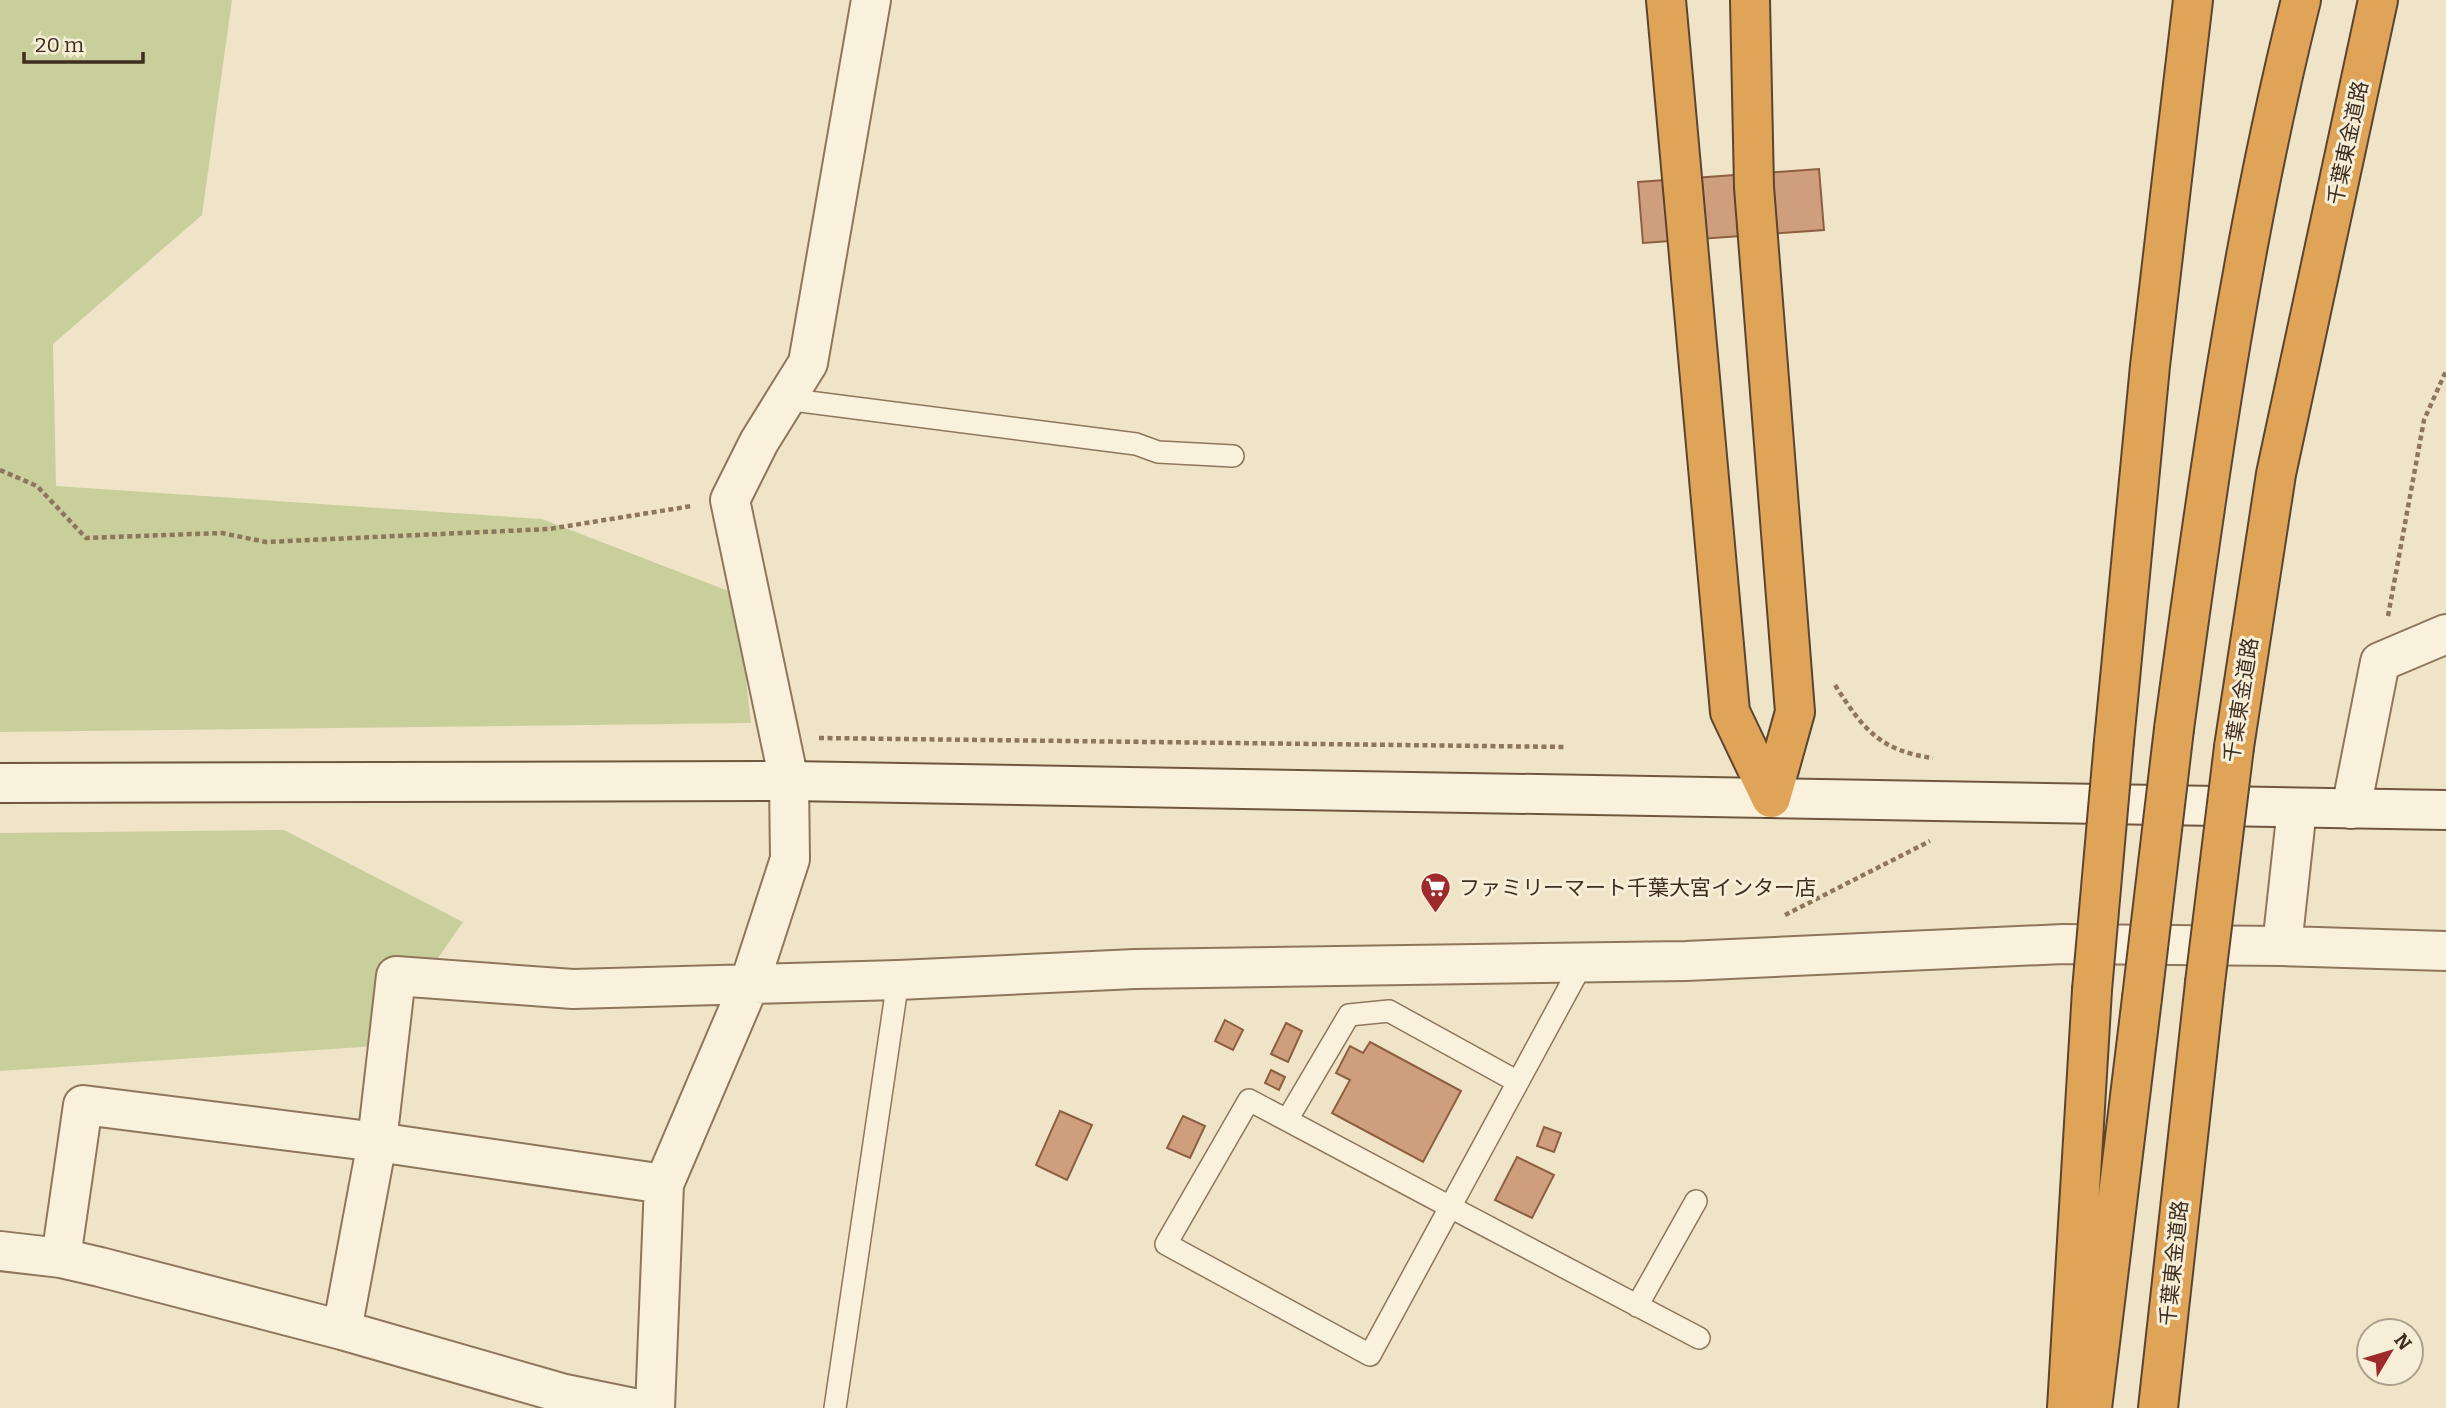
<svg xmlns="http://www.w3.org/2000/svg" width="2446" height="1408" viewBox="0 0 2446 1408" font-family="Bitter,'Noto Sans JP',serif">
<rect width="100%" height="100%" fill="#f0e4c8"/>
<path fill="#c9cf9b" d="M0,0H232L202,215L53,344L56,486L542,519L731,592L743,653L751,723L0,732Z
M284,830L463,922L377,1046L0,1071V833Z"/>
<path fill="#cf9f7d" stroke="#8d5f41" stroke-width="2" d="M1819,169L1824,230L1643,243L1638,182Z
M1225,1020L1243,1030L1233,1050L1215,1041Z
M1286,1023L1302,1031L1288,1062L1271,1054Z
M1370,1042L1461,1091L1423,1162L1332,1113L1350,1080L1336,1073L1350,1046L1363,1053Z
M1271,1070L1285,1077L1279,1090L1265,1083Z
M1060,1111L1092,1125L1067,1180L1036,1165Z
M1183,1116L1205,1126L1190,1158L1167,1148Z
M1544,1127L1561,1133L1554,1152L1537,1146Z
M1517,1157L1554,1175L1532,1218L1495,1200Z"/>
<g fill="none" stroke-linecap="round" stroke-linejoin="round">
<defs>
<path id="lane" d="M785,399L1136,444L1158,452L1233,456
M1583,962L1370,1355L1166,1244L1249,1100C1399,1180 1548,1259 1699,1338
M1287,1120L1349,1015L1389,1011L1518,1082
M1637,1306L1696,1201
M835,1408L898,980"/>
<path id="street" d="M2351,809L2380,662L2446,634
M2282,946L2297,808
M0,1251L61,1258L100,1267L342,1330L561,1393L634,1408
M61,1258L83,1105L377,1142L664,1184
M342,1330L377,1142L396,976L573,989L898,980L1135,969L1686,961L2063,944L2282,946L2446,951
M655,1408L664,1184L749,985L790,859L789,781L730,500L759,442L808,363L871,0"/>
<path id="secondary" d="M0,783L789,781L2446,810"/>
<path id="highway" d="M1666,0L1730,712L1771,798
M1750,0L1754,187L1795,712L1771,798
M2174,729C2207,485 2241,239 2301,0
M2114,741L2150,366L2193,0
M2234,747L2276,474L2378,0
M2067,1408L2092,990
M2092,1408L2142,998
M2158,1408L2205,983"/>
</defs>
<use href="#lane" stroke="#8d765c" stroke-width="24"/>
<use href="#street" stroke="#8d765c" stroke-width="42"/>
<use href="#secondary" stroke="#6f573f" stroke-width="42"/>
<use href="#highway" stroke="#5b4430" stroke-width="42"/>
<path stroke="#8d765c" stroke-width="4.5" stroke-dasharray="5 3.5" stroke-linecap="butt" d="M0,470L37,486L86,538L222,533L266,542L549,529L692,506
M2388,616L2424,420L2446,371
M1835,685C1863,729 1880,751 1933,758
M819,738L1566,747
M1785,915L1930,841"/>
<use href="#lane" stroke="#faf1dc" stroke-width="21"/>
<use href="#street" stroke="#faf1dc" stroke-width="38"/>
<use href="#secondary" stroke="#faf1dc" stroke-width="38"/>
<use href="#highway" stroke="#e0a458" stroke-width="38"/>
<defs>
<path id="highway-bridge" d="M2205,983L2234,747
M2092,990L2114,741
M2142,998L2174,729"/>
</defs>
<use href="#highway-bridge" stroke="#5b4430" stroke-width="42" stroke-linecap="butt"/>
<use href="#highway-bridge" stroke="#e0a458" stroke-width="38"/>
</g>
<defs>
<symbol id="supermarket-pin" viewBox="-11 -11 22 30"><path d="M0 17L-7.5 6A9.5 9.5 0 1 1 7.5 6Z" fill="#9e2a2b" stroke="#f7eed8"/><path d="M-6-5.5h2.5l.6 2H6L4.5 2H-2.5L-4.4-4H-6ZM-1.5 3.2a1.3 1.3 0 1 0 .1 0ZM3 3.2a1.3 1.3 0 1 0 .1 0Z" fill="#fff"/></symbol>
</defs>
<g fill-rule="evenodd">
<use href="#supermarket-pin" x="1418" y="870" width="35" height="47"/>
</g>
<g text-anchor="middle" stroke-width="6" stroke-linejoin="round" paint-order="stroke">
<g font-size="21" fill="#3d2e20" stroke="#f7eed8">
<text transform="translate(2348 143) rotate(-78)" y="7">千葉東金道路</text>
<text transform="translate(2241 700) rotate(-81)" y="7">千葉東金道路</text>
<text transform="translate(2174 1263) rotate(-84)" y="7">千葉東金道路</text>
</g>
<g font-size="21" fill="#3d2e20" stroke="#f7eed8" text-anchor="start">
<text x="1459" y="895">ファミリーマート千葉大宮インター店</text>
</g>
</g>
<g transform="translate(2390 1352) rotate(52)"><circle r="33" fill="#f7eed8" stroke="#ada18e" stroke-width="2"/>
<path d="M0-5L12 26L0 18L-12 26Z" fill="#9e2a2b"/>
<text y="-10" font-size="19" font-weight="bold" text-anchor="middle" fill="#3d2e20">N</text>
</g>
<path d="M24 52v10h119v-10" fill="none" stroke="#3d2e20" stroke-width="3.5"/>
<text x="35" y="52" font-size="21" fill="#3d2e20" stroke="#f7eed8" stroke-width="5" paint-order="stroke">20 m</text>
</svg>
